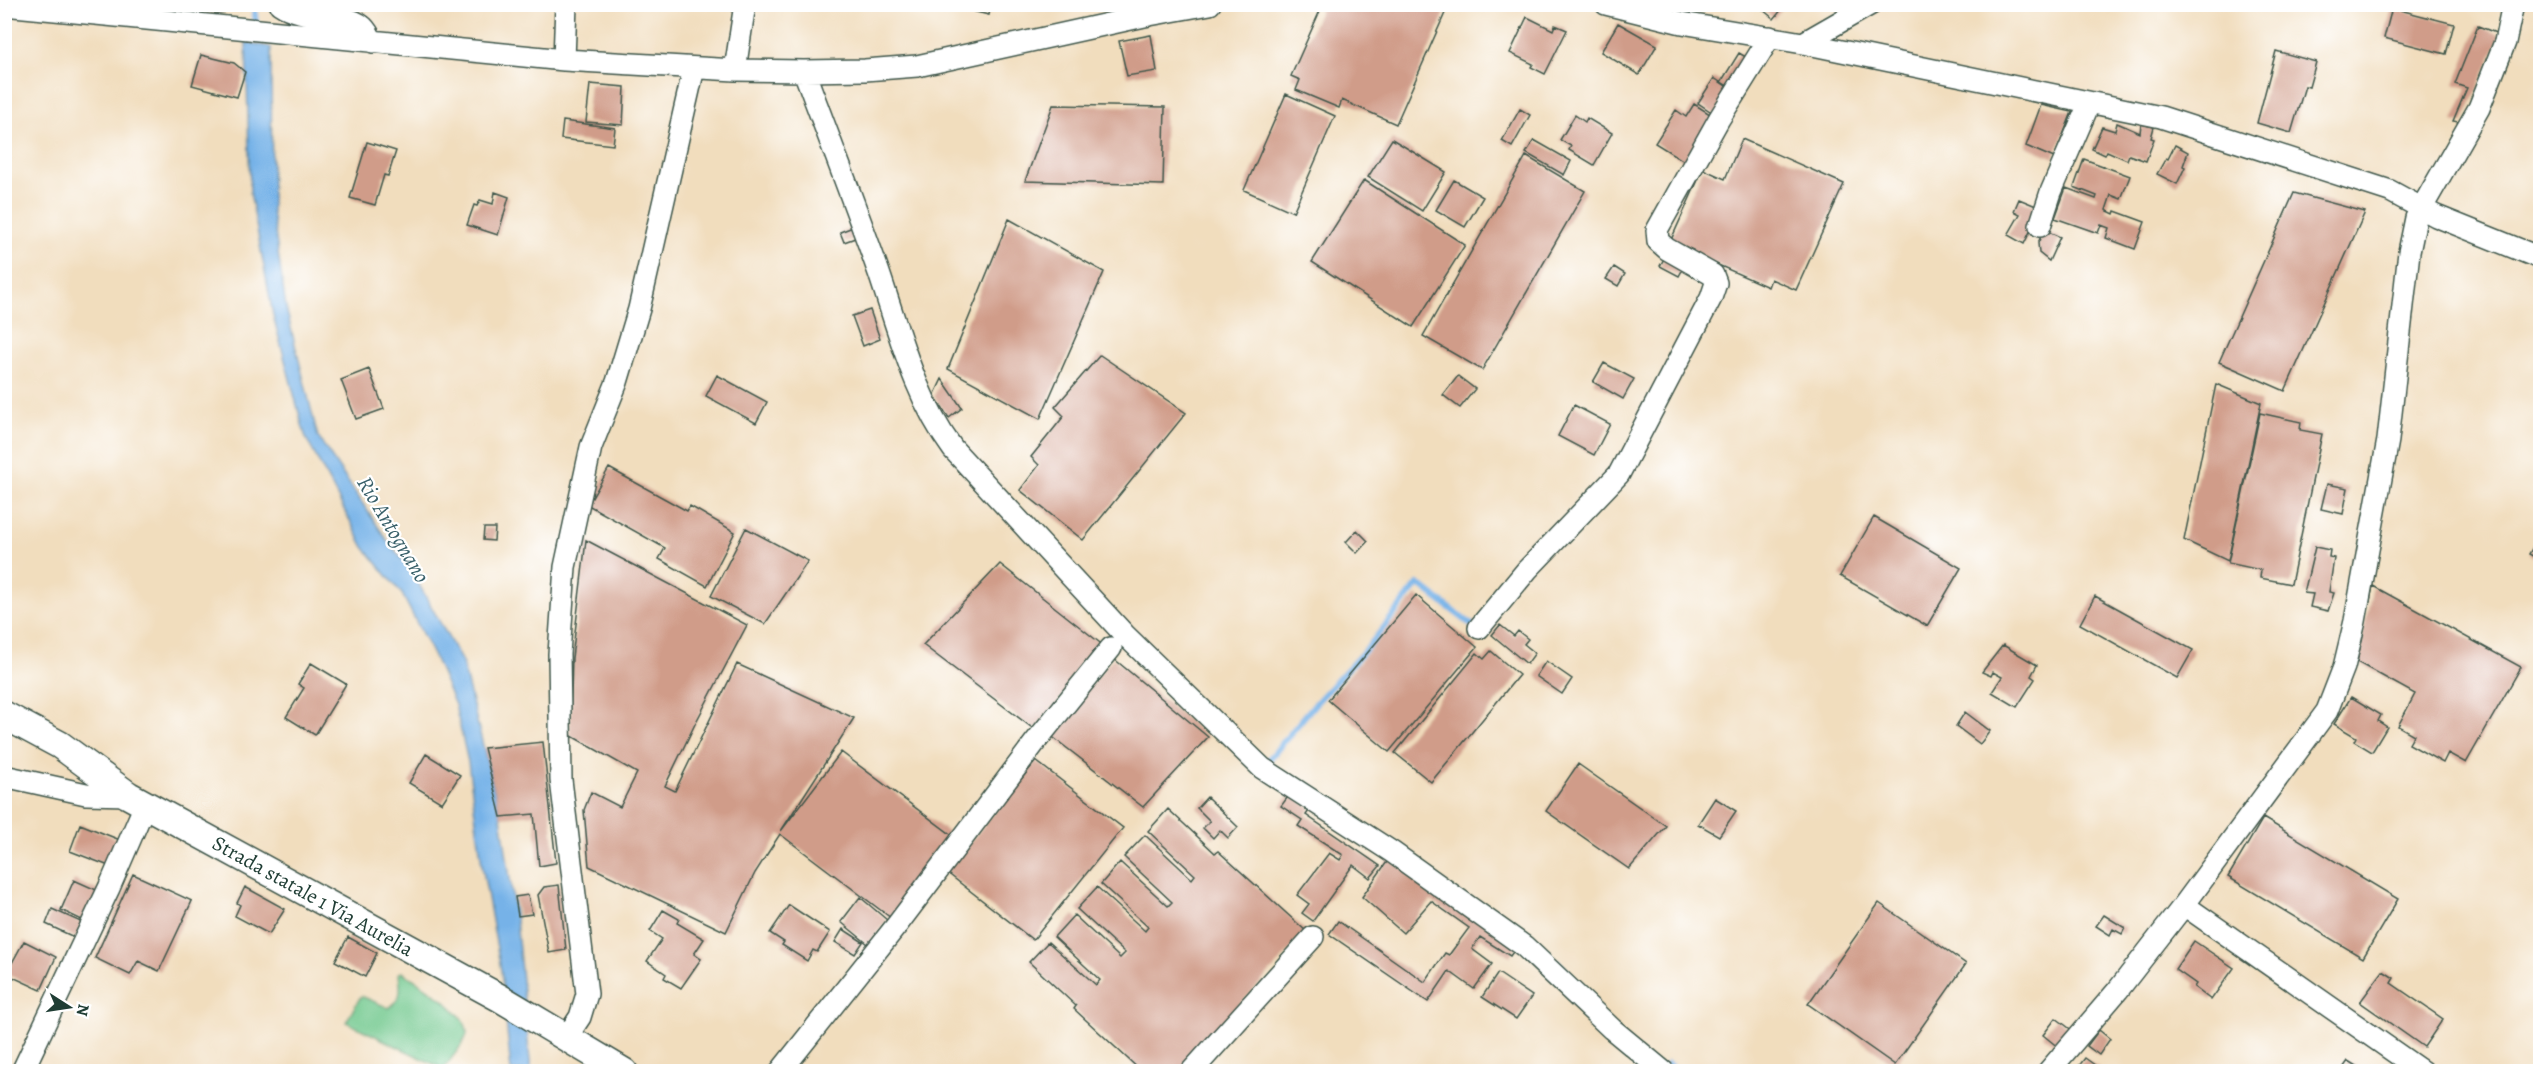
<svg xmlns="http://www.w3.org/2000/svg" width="2545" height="1076" viewBox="0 0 2545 1076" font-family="Alegreya,serif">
<rect width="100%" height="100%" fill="#fff"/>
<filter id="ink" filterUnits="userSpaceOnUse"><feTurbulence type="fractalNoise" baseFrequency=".0167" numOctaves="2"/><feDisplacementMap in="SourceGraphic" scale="12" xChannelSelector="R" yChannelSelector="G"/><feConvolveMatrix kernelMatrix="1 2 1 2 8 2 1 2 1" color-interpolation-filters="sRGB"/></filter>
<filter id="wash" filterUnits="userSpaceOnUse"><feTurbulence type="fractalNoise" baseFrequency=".008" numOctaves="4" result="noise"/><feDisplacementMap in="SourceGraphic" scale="24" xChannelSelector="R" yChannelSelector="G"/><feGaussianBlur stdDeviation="1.35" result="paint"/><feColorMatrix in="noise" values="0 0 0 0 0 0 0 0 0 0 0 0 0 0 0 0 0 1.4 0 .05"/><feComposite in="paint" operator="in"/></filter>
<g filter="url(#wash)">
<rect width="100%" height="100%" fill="#f1ddbd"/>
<path fill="#71c88d" stroke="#488260" stroke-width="1.5" d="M402,972C417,981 475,1016 466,1037C461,1048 450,1059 444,1069L346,1022L361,996L389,1008C404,996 400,989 399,973Z"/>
<path fill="#76b2e8" stroke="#4a788e" stroke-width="1.5" d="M246,42L271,47L272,211L286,308L318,437L387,540L412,572L462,662L501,817L516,920L531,1071H511L501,970L482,865L468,762L455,705L435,659L402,594L364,547L306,438L303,428L273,315L250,192Z"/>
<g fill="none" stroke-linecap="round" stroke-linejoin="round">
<path stroke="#76b2e8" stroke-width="6" d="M254,4L256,25
M1267,762L1314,705L1369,646L1418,584L1472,625
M1558,963L1572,978
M1668,1064L1678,1072"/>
</g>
<g id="blocks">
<path fill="#d09c89" d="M942,4H991L989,15Z
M1323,4H1449L1396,124L1342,100L1339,108L1296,90L1300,80L1291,76Z
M1756,4H1786L1774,19Z
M2392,8L2454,24L2446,54L2384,38Z
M1527,17L1553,30L1555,25L1567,30L1545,74L1531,67L1533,64L1510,53Z
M1618,23L1657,45L1639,75L1601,52Z
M2478,26L2501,35L2463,123L2453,121L2467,88L2455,84Z
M1151,35L1157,71L1127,76L1119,41Z
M2276,51L2316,62L2309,87L2305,86L2291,133L2257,123Z
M1739,53L1751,60L1732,89L1721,82Z
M201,55L234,63L245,72L237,97L192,85Z
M1714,78L1732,90L1716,115L1698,103Z
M590,84L625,87L623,125L586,122Z
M1286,94L1335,116L1293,212L1244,190Z
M1694,104L1713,116L1684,161L1655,143L1676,110L1686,117Z
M1053,105L1165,107L1163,185L1025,181Z
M2041,105L2072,112L2054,158L2026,146Z
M1520,109L1530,115L1512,147L1502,141Z
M1575,115L1585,122L1587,118L1612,133L1594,165L1569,150L1571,146L1560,140Z
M563,121L615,128L613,145L561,139Z
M2117,123L2140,133L2141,124L2154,127L2151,138L2154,139L2146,161L2129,155L2127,160L2107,151L2105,155L2092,149L2102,127L2115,131Z
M1392,139L1446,172L1422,211L1368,177Z
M1742,139L1844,184L1796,290L1771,279L1768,287L1691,253L1693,250L1671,240L1703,169L1725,179Z
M1534,140L1571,161L1564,175L1526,153Z
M367,142L396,151L388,176L384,175L375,205L350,198Z
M2175,145L2188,152L2183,166L2185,167L2177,184L2157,174L2166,158L2168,159Z
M1526,156L1585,191L1482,370L1423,336Z
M2084,159L2130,176L2121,199L2111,195L2106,210L2114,214L2115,211L2145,222L2135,249L2106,238L2109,228L2101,225L2098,233L2055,218L2066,188L2096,199L2097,196L2074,187Z
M1364,180L1465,245L1413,327L1312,262Z
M1454,180L1483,197L1465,227L1436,210Z
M495,192L509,197L498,235L467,225L474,205L477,206L480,200L493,204Z
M2294,193L2365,212L2285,391L2219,362Z
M2019,199L2036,206L2031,219L2035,221L2024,244L2008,235L2020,214L2014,211Z
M1009,219L1104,272L1040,419L948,369Z
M853,227L858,237L844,242L840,232Z
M2044,230L2060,237L2049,261L2039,253L2038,243Z
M1666,255L1685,265L1679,276L1660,266Z
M1614,267L1625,274L1618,286L1606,279Z
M870,310L880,339L863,346L852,316Z
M1100,355L1186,413L1083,540L1020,490L1039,465L1031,457L1064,416L1055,407Z
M1604,363L1634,379L1623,399L1593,382Z
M369,369L384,409L356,419L341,380Z
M717,375L767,402L756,423L706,396Z
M1458,376L1475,389L1460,408L1443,395Z
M942,379L962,408L949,418L934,396Z
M2216,384L2261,403L2228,561L2184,540Z
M1574,405L1610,424L1594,455L1558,436Z
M2260,413L2301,422L2300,430L2322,434L2291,584L2260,578L2261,570L2228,563Z
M609,468L687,511L690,506L735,532L707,586L659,559L665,548L588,505Z
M2327,484L2348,488L2343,514L2321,509Z
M1874,517L1961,568L1927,626L1840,576Z
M484,528H495L494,541L483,540Z
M746,528L808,561L765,624L711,596Z
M1357,530L1368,541L1357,553L1346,542Z
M2540,535V560L2529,554Z
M586,540L747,625L696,722L665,786L675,791L737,664L854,718L781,831L841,752L953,836L891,918L780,834L755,873L726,932L589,866L584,810L591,792L620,807L637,773L570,735L572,658Z
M2315,547L2330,550L2329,557L2334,558L2329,592L2334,593L2328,611L2310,607L2313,594L2304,593Z
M1000,564L1104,646L1035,730L923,645Z
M2373,586L2521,667L2466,763L2448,753L2443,763L2409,744L2414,735L2398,726L2415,694L2357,662Z
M1416,595L1477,647L1389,752L1328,700Z
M2095,596L2193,650L2177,678L2080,624Z
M1500,625L1514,636L1518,631L1528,639L1524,644L1535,653L1527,664L1492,635Z
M2003,645L2037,665L2031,676L2035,679L2017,707L1992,692L2002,677L1993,672L1991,676L1982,672Z
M1491,651L1519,675L1431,782L1395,753L1477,653L1484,659Z
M1113,658L1208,737L1143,807L1050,735Z
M1546,661L1572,679L1562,694L1536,676Z
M311,663L346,684L315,735L286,717L304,688L298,684Z
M2351,697L2381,715L2378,721L2387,727L2372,752L2354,741L2356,737L2334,724Z
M1965,712L1990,731L1980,744L1956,726Z
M543,742L556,863L539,866L534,814L501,817L484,748Z
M426,754L460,775L442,803L409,783Z
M1036,761L1123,828L1033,940L946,872Z
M1578,764L1666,826L1629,869L1546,811Z
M1290,794L1311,808L1306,815L1380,866L1370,878L1353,865L1313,921L1302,913L1309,904L1297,895L1329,853L1340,860L1343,855L1298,826L1302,820L1281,806Z
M1207,797L1238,827L1228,838L1220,830L1213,838L1203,828L1210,821L1197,808Z
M1715,798L1736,811L1719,836L1698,824Z
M1168,809L1215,853L1218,851L1307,932L1179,1071H1141L1074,1009L1076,1006L1029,962L1048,942L1096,985L1100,980L1054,937L1074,915L1120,958L1125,953L1077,909L1097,887L1145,931L1148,927L1101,884L1120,862L1168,906L1172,902L1124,857L1145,835L1192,879L1195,875L1148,831Z
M2263,818L2398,899L2363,958L2228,877Z
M80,824L120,840L109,866L70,851Z
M1389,859L1518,945L1510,956L1480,937L1472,949L1492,964L1474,989L1449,971L1428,1002L1329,934L1338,921L1425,982L1445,953L1449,955L1469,928L1431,901L1403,933L1362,897Z
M133,874L192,901L159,971L138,961L130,975L95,958Z
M74,880L101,892L86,922L61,910Z
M559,885L566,950L549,953L538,895L544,887Z
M245,887L285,909L269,934L235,916L240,905L237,903Z
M528,895L532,914L518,916L515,897Z
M860,897L887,920L868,944L841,922Z
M1879,903L1966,964L1895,1065L1808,1004Z
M789,905L830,932L817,952L813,950L807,961L782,945L784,942L770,933Z
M52,909L83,923L76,938L46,924Z
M663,910L679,919L677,923L704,939L694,954L701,959L681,988L664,978L666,974L647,961L662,939L650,931Z
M2104,915L2125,928L2122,934L2113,929L2110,935L2096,926Z
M843,929L863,942L855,954L835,942Z
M348,937L377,953L365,977L335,961Z
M24,941L56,957L41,990L6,974Z
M2194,941L2234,968L2211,1000L2194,987L2196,984L2175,969Z
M2383,971L2394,978L2391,983L2443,1019L2424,1047L2360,1002Z
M1498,973L1532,996L1516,1019L1482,997Z
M2056,1018L2073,1031L2059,1048L2043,1035Z
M2099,1030L2110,1039L2099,1055L2087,1046Z
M2085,1058L2103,1071H2075Z
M2348,1061L2364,1071H2341Z"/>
</g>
</g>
<g filter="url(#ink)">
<use href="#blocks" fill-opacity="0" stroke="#3e5549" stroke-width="1.5"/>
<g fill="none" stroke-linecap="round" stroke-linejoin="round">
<defs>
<path id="minor" d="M280,4C303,20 343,11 362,26C367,29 370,38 373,42
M1606,4L1682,23L1803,43L2161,117L2390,191L2436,216L2540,258
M4,5L564,60L735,70L804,71L865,70L917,66L1149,15L1210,4
M1803,43L1871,4
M564,60L566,4
M735,70L745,4
M804,71C829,138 855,205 879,273C899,332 915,398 953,449L1124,634L1262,768L1392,852L1524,946L1612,1029L1664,1072
M2040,226L2051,192L2089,104
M1479,628L1527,570L1619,474L1711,298L1716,283L1713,275L1667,249L1658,241L1657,230L1719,119L1770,37
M4,776L86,794L128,795
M2184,905L2423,1072
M566,1038L580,1017L587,994L561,780L559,654L565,567L591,447L617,382L639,309L694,68
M22,1072L109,888L145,805
M780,1072L897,925L1036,741L1111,648
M1191,1072L1313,937
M2048,1072L2118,990L2184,905L2327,711L2344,667L2355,621L2388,440L2409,252L2416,218L2479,108L2505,42L2513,4"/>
<path id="major" d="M4,715L60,745L128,795L500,998L624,1072"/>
</defs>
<use href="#minor" stroke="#3e5549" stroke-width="24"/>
<use href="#major" stroke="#3e5549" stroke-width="30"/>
<use href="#minor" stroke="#fff" stroke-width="21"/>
<use href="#major" stroke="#fff" stroke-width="27"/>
</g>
</g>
<g text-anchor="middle" stroke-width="4.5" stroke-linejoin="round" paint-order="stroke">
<g font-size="21" fill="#1f3d34" stroke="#fff">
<text transform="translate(313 896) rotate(29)" y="7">Strada statale 1 Via Aurelia</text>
</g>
<g font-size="22" font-style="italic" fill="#39606a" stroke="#fff">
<text transform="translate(394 529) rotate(59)" y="8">Rio Antognano</text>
</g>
</g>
<rect width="2545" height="1076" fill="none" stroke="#fff" stroke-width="24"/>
<g transform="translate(69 1007) rotate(102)" stroke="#ffffff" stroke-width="4.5" paint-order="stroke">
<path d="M0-4.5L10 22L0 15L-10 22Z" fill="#1f3d34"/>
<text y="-9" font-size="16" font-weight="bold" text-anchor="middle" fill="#1f3d34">N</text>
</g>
</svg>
